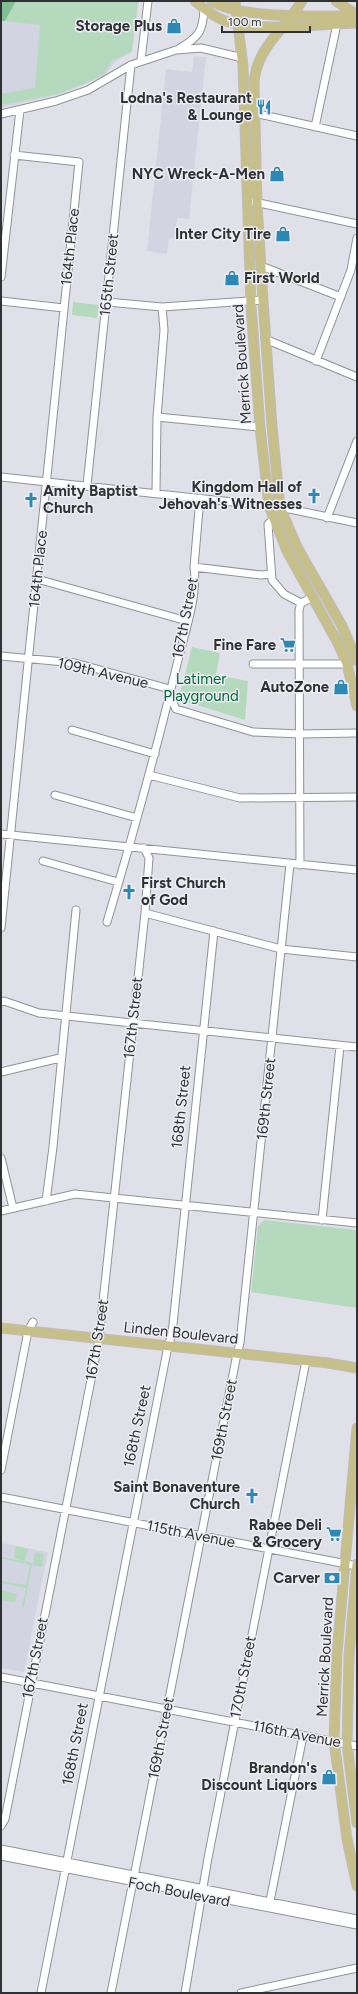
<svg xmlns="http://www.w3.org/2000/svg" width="358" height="1994" viewBox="0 0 358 1994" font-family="Figtree,sans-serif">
<rect width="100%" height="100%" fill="#e0e1e8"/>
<path fill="#d2d4e2" d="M1,1H139L132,52L115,62L103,77L57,95L1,108Z
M194,56L206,57L189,219L177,218L175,239L169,238L167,254L147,251L166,69L192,72Z
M1,1543L48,1552L24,1672L1,1668Z"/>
<path fill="#b4d9bd" d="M16,1H138L132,51L113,60L104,74L84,84L58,94L1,105V94L35,88L40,25L5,21Z
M73,302L99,305L97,318L72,315Z
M192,647L220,653L216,675L248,681L245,720L184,701L180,693Z
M264,1220L357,1230V1308L251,1292L258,1226Z
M16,1546L28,1549L25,1561L14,1558Z
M35,1552L44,1554L42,1567L33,1565Z
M1,1557L30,1562L32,1564L24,1607H22L26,1588L1,1583V1581L26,1585L30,1565L1,1558Z
M1,1590L17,1594L15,1603L1,1600Z"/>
<path fill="#82bf92" d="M1,1H16L5,21H1Z"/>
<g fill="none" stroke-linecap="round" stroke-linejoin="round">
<defs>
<path id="minor" d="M180,48C199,37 203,31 204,9
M141,60L148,1
M254,113L357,136
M1,114L56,101L88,90L131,65L176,50L201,48L243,58
M315,127L337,24
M254,202L357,224
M261,266L341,297
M1,277L20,110
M1,301L64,308
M107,302L162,307L263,300
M265,339L357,377
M316,361L351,270L357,238
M157,417L260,427
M1,477L280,507L357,523
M87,485L131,65
M156,493L157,417L164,330L162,307
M327,518L357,441
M274,519L268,524L272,580L284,594L301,603
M194,567L261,575L271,574
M37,579L187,621
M1,656L75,663L166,688L176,709L253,732L300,734L357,733
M253,664H347
M72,730L155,754
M149,775L240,798L357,797
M55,795L137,818
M1,834L357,870
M43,861L118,882
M300,865L299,610L301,603L313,597
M145,913L281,949L357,957
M107,922C133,835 157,748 178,660C185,632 198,595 194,567L200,498
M1,928L79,162L14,155
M1,1002L4,1001L39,1013L357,1047
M1,1072L60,1058
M1,1158L13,1208
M46,1201L53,1147L76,910
M1,1211L75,1194L357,1223
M322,1220L340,1046
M1,1470L28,1331L33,1322
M1,1497L357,1566
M1,1677L357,1746
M1,1826L5,1819L99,1339L145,913L149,858L144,848
M1,1849L357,1919
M1,1856L357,1925
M269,1906L303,1736
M41,1993L168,1346L172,1334L214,931
M111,1993L237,1354L240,1343L290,864
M185,1993L208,1858L306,1361
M241,1993L357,1968"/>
<path id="major" d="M195,1C203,8 212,16 223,20C253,33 322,24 357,23
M212,1C242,20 320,15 357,16
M235,1L243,66L251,306L260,427L269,506L287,551L339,645L347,664L357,706
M302,1C285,29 257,47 254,82L257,203L263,300L272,426L280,507L297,547L342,626L357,661
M336,1L357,15
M1,1328L328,1363L357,1368
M357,1428L337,1653L334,1741L347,1839L357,1886
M357,1564L349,1656L347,1744L357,1823"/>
</defs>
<use href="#minor" stroke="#919299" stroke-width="9"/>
<use href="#major" stroke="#bdbdbe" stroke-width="11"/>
<use href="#minor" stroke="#fff" stroke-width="7"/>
<use href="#major" stroke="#c7bf89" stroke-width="9"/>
</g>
<defs>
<symbol id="shop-bare" viewBox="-9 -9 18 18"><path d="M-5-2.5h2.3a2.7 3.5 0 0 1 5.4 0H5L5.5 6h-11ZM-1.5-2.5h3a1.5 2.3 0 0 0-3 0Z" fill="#2d88b5" stroke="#edeef5" stroke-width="2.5" paint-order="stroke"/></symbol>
<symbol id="restaurant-bare" viewBox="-9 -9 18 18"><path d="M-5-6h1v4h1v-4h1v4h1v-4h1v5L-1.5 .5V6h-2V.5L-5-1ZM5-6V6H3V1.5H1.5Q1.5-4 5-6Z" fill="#2d88b5" stroke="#edeef5" stroke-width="2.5" paint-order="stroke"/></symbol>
<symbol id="church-bare" viewBox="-9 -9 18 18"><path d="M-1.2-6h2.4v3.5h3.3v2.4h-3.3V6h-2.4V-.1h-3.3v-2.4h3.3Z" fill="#2d88b5" stroke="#edeef5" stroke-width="2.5" paint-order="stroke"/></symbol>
<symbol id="supermarket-bare" viewBox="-9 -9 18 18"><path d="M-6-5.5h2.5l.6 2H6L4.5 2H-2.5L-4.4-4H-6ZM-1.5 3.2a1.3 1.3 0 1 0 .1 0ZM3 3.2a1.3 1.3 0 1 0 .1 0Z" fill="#2d88b5" stroke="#edeef5" stroke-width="2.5" paint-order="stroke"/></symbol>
<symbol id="bank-bare" viewBox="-9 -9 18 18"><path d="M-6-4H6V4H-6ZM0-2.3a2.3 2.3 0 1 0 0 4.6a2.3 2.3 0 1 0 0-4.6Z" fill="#2d88b5" stroke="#edeef5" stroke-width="2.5" paint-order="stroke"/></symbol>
</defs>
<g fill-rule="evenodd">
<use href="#shop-bare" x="163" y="15" width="22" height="22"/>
<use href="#restaurant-bare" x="253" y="96" width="22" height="22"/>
<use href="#shop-bare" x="266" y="163" width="22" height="22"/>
<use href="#shop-bare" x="272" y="223" width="22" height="22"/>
<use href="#shop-bare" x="221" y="267" width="22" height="22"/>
<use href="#church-bare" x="303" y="485" width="22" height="22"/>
<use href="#church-bare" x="20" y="489" width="22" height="22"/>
<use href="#supermarket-bare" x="277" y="634" width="22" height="22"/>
<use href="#shop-bare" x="330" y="676" width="22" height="22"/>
<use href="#church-bare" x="118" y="881" width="22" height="22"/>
<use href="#church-bare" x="241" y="1485" width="22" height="22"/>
<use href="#supermarket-bare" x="323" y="1523" width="22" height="22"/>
<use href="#bank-bare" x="321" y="1567" width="22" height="22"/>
<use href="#shop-bare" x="318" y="1766" width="22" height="22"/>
</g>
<g text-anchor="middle" stroke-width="3" stroke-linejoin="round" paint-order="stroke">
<g font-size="15" font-weight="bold" fill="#303133" stroke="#edeef5" text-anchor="end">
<text x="162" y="31">Storage Plus</text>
<text x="252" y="103">Lodna's Restaurant<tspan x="252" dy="17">&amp; Lounge</tspan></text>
<text x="265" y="179">NYC Wreck-A-Men</text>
<text x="271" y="239">Inter City Tire</text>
<text x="244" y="283" text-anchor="start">First World</text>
<text x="302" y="492">Kingdom Hall of<tspan x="302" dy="17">Jehovah's Witnesses</tspan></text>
<text x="43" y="496" text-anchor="start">Amity Baptist<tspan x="43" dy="17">Church</tspan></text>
<text x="276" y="650">Fine Fare</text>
<text x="329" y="692">AutoZone</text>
<text x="141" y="888" text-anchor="start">First Church<tspan x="141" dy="17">of God</tspan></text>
<text x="240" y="1492">Saint Bonaventure<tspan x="240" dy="17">Church</tspan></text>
<text x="322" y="1530">Rabee Deli<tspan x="322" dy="17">&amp; Grocery</tspan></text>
<text x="320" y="1583">Carver</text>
<text x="317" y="1773">Brandon's<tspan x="317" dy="17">Discount Liquors</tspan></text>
</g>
<g font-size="15" fill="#303133" stroke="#edeef5">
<text transform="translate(70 247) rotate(-84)" y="5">164th Place</text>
<text transform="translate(109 275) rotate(-84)" y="5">165th Street</text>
<text transform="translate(242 364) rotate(-94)" y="5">Merrick Boulevard</text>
<text transform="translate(38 569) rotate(-84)" y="5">164th Place</text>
<text transform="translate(185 618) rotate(-79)" y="5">167th Street</text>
<text transform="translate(103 673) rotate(13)" y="5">109th Avenue</text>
<text transform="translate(133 1018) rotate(-84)" y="5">167th Street</text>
<text transform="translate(266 1099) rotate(-84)" y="5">169th Street</text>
<text transform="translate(181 1107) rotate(-84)" y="5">168th Street</text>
<text transform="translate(181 1333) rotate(6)" y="5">Linden Boulevard</text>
<text transform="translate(97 1340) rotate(-81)" y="5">167th Street</text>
<text transform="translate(224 1420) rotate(-79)" y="5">169th Street</text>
<text transform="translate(137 1426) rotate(-78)" y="5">168th Street</text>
<text transform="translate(191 1534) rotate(11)" y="5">115th Avenue</text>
<text transform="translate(325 1657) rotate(-87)" y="5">Merrick Boulevard</text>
<text transform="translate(35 1658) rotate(-79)" y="5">167th Street</text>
<text transform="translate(243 1677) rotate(-79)" y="5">170th Street</text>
<text transform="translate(297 1734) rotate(11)" y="5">116th Avenue</text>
<text transform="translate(161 1738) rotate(-79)" y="5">169th Street</text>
<text transform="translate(75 1744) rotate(-79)" y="5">168th Street</text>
<text transform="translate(179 1892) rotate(11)" y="5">Foch Boulevard</text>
</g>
<g font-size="15" fill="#016933" stroke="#edeef5">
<text x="201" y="684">Latimer<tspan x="201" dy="17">Playground</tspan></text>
</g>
</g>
<rect width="358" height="1994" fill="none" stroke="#303133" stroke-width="4"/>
<path d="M222 26v6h88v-6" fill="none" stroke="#303133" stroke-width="2"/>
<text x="228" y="26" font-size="12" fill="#303133" stroke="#edeef5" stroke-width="3" paint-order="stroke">100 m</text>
</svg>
